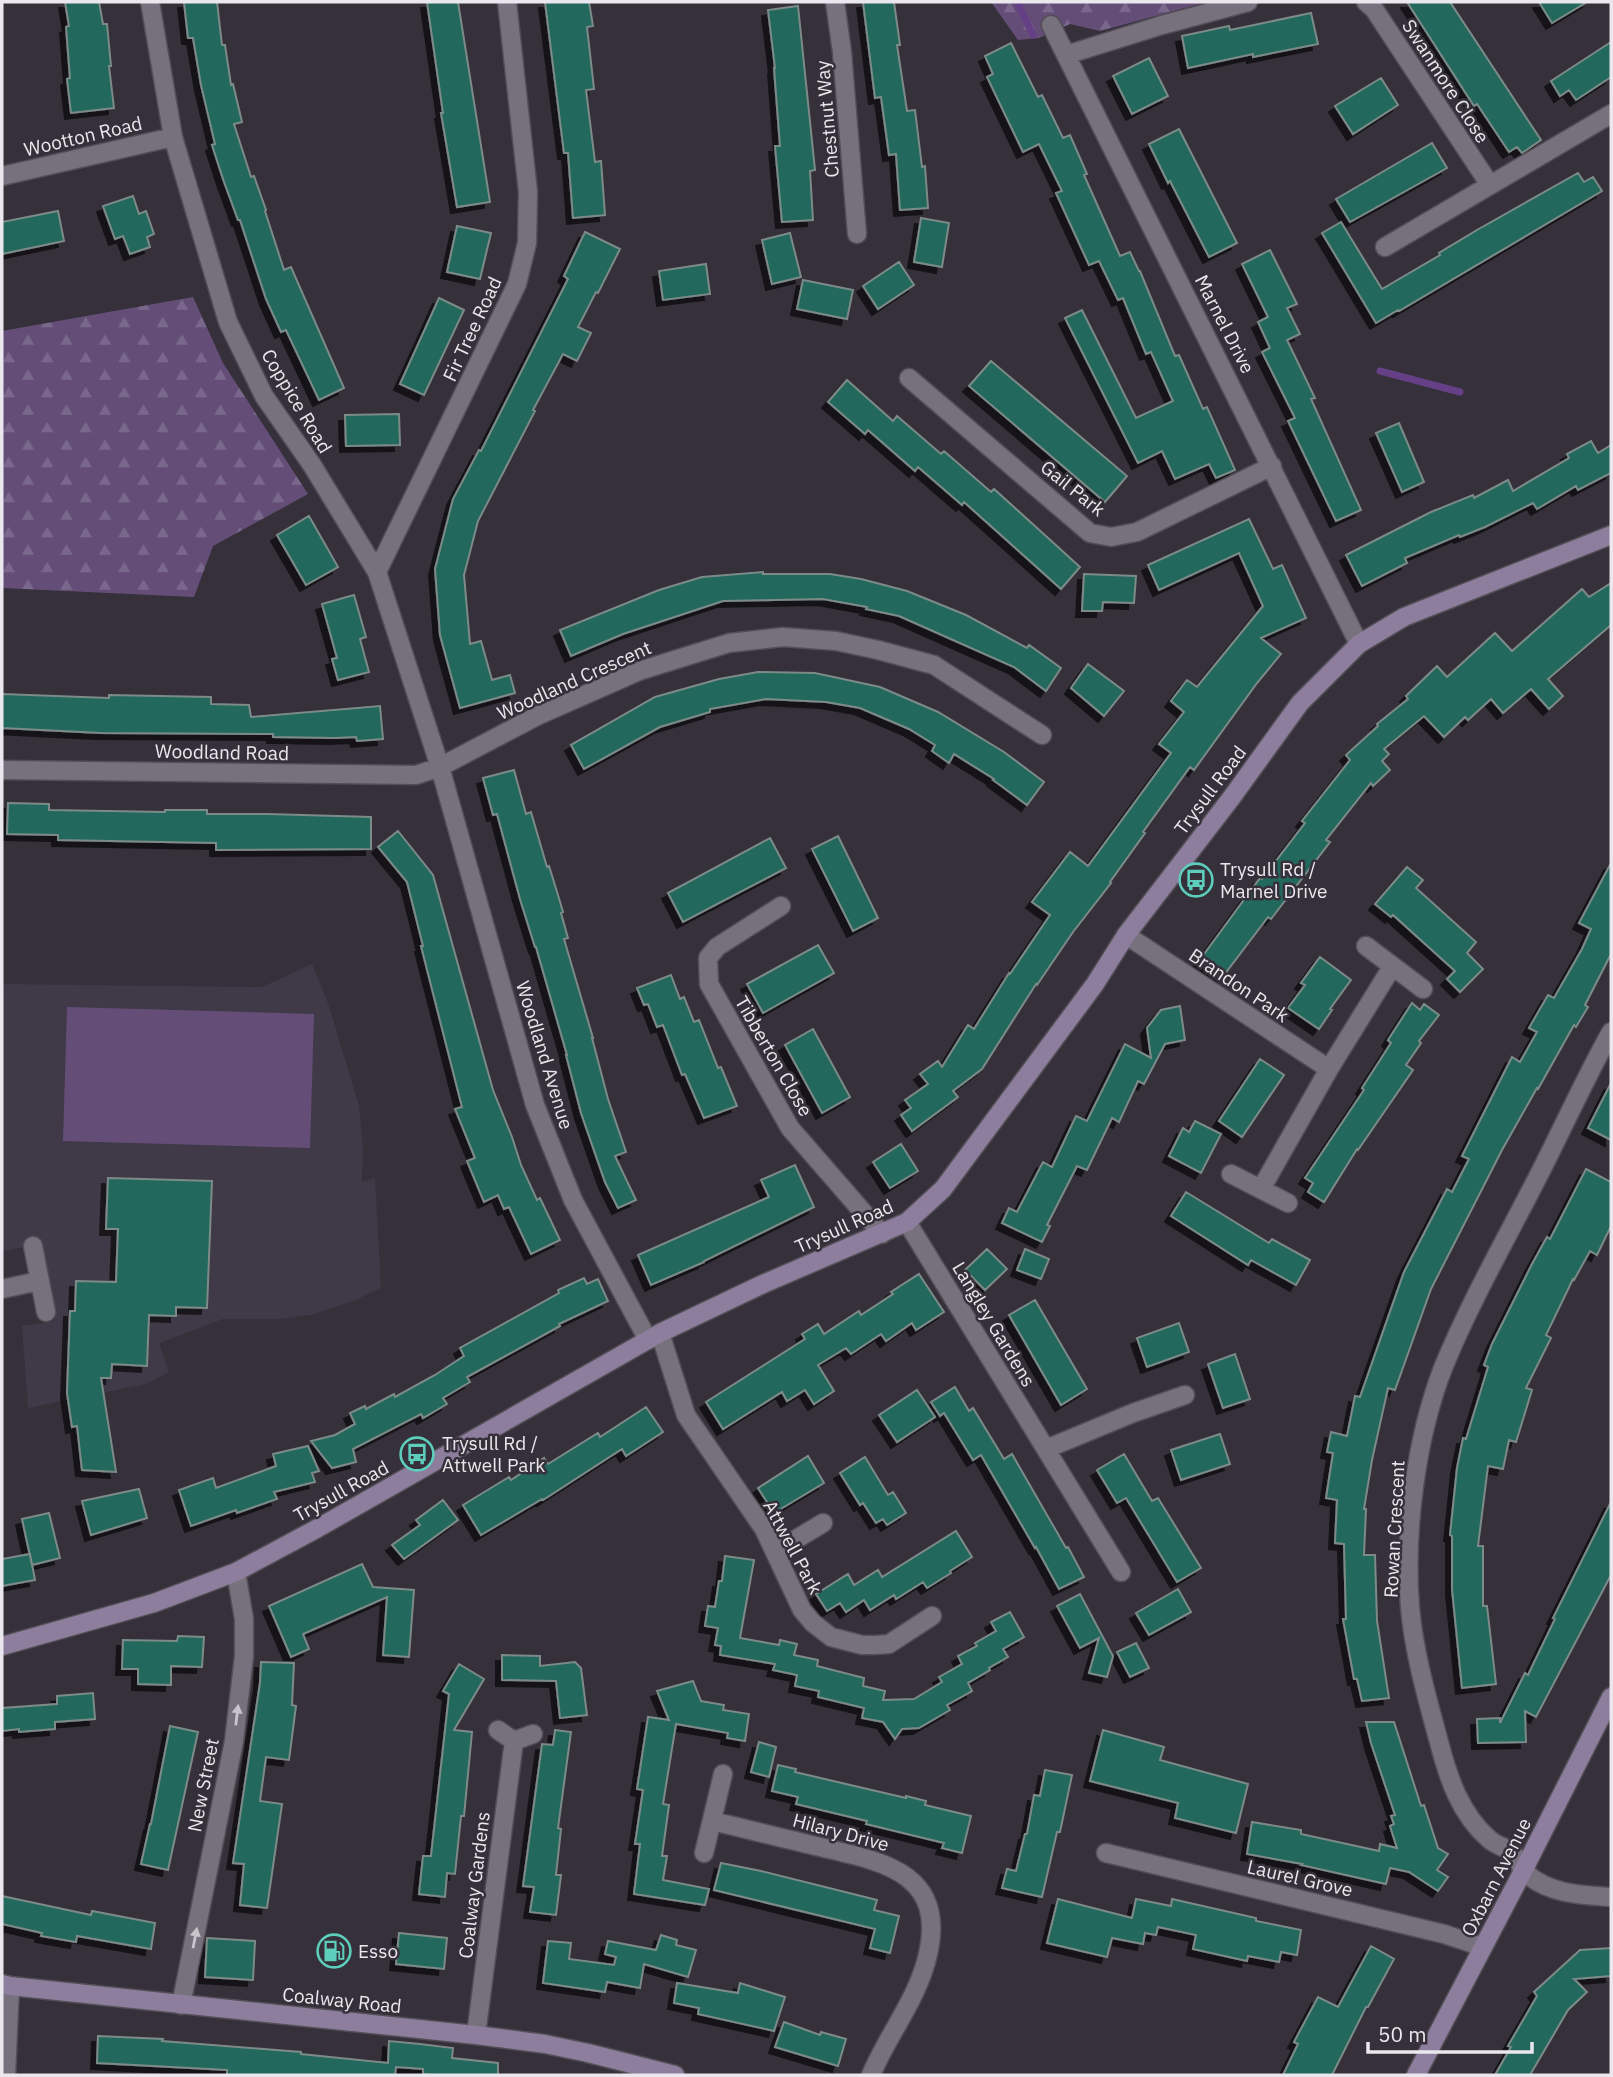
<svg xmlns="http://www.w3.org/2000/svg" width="1613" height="2077" viewBox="0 0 1613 2077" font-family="'IBM Plex Sans',sans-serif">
<defs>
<pattern id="forest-firs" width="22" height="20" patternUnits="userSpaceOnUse" patternTransform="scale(1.75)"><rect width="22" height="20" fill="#644e78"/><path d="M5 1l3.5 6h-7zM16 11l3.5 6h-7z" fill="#7a688c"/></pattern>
<filter id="shadow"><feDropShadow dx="-6" dy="6" stdDeviation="0" flood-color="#0009"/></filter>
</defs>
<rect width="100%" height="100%" fill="#35303a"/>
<path fill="#403947" d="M312,964L328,1003L359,1106L363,1147L362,1182L375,1178L381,1288L353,1301L311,1315L280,1319H223L159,1343L169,1372L146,1384L28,1408L22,1326L54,1321L48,1279L37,1245L2,1251V984L262,987Z"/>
<path fill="url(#forest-firs)" d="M991,2H1207L1100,31L1070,24L1039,38L1018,40Z
M193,297L223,363L308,494L213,546L194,597L2,588V331Z"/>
<path fill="#644e78" d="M67,1007L314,1014L310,1148L63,1141Z"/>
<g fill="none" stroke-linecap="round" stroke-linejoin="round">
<path stroke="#664087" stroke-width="7" d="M1017,2L1033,35
M1380,371L1460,392"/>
</g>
<path fill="#22675c" stroke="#7c8b88" stroke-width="2" filter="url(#shadow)" d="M65,2H99L103,24H107L111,66H109L114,108L71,113L67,79L70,78L66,27L69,26Z
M184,2H217L222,45H225L231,85L233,84L242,122L234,124L251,177L254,176L266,210L265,211L284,270L291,267L344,388L319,400L286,330L281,332L266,299L240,220H238L223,179L212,145L215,144L201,85L193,38H188Z
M427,2H458L490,202L457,207L441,113H443Z
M545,2H589L593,26L587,27L594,89L586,90L595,162L601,161L605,215L573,218L568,153H564Z
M863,2H894L900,45H897L907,111L915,110L922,167L925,166L928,208L900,210L896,154L889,155L881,97L875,98Z
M1407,2H1450L1541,140L1522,153L1517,147L1509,152L1477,104L1474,106Z
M1539,2H1587L1552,23Z
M798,6L815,170L810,171L813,220L782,222L775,146H780L774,68H775L768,10Z
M1311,13L1318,44L1253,57V54L1188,68L1182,36L1229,26L1230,30Z
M1611,42V77L1576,100L1569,90L1560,96L1551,81Z
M1011,43L1038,97L1042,95L1063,138L1070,135L1087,174L1084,175L1120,256L1130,252L1139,271H1140L1175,356L1179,355L1203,409L1207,407L1235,470L1216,478L1209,464L1175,479L1162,451L1138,463L1065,318L1082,310L1136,418L1173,401L1151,352L1146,354L1123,298L1118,300L1099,261L1089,265L1056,193L1062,191L1039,144L1023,152L987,77L993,74L985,56Z
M1149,58L1168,96L1132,114L1113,76Z
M1381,78L1398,105L1353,134L1335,106Z
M1179,129L1237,243L1209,257L1170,181L1168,183L1149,144Z
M1432,143L1447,168L1350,222L1336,199Z
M1578,173L1584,182L1593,177L1602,191L1399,311L1398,310L1376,323L1322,233L1341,222L1382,289L1440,255L1439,253L1477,230Z
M133,196L139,214L146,211L154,234L147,237L150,247L130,254L123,236L115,239L103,206Z
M58,211L64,241L2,254V222Z
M921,218L949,223L942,267L914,262Z
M457,226L491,233L480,279L447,272Z
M585,232L620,249L598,293L596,292L578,327L591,333L577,361L563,354L533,410L535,411L478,521L464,575L470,644L481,641L492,680L510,675L515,693L460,708L440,635L435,569L453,499L479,450L481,451L568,279L564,276Z
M790,233L801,277L772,284L762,240Z
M1270,250L1297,304L1287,308L1300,334L1287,340L1315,398L1311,399L1361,510L1336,521L1288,421L1295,418L1262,352L1270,348L1258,322L1268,317L1242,264Z
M899,262L914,285L878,309L863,286Z
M706,264L710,294L663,300L659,271Z
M803,280L853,290L847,319L797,309Z
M439,298L464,310L424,395L400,384Z
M991,361L1127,476L1105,502L969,386Z
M847,380L893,421L897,416L941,454L944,451L991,492L994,489L1080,567L1061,589L964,502L962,505L918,467L915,471L868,430L865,434L828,402Z
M399,414L400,445L346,446L345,415Z
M1399,423L1424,482L1402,492L1376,433Z
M1591,441L1598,453L1611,445V473L1578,490L1576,486L1537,509L1533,503L1485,527L1460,537L1459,535L1405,558L1407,563L1362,586L1346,555L1431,512L1473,495L1474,498L1508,480L1513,491L1569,458L1567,454Z
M309,516L338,567L306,585L277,535Z
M1249,519L1273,569L1282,565L1306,618L1261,638L1281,654L1257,683L1194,770L1190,767L1143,832L1145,833L1110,882L1111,883L1073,932L1037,985L1036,984L982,1069L953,1091L958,1097L912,1131L901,1115L911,1108L905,1100L928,1084L920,1074L938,1061L942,1067L968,1025L974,1029L1009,973L1010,974L1050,915L1032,902L1070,852L1088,866L1171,753L1159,744L1184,712L1171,701L1187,680L1197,687L1263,606L1239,553L1159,590L1148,565Z
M763,572V574H830L861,579L907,591L966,615L1027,648L1029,645L1061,668L1046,691L1014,667L899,616L866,609L867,607L823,599L723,601L623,634L571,656L560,630L659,590L702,577Z
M1084,574L1136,576L1134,603L1103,602L1102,611H1082Z
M1611,583V625L1548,679L1563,696L1549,709L1531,689L1503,713L1491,699L1468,720L1465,717L1444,737L1424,716L1384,749L1389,754L1382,761L1390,770L1373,786L1371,783L1326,840L1330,842L1271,919L1268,917L1221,979L1199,961L1260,878L1262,879L1305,823L1302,821L1350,760L1346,755L1378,726L1377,724L1408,699L1406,696L1437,666L1447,677L1495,633L1512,651L1582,589L1589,597Z
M354,595L366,637L360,639L369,672L338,680L332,659L337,658L322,604Z
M1088,664L1124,691L1104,716L1071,688Z
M758,672L815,673L880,687L938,712L1004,752L1044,782L1027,805L993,780L994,779L954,754L949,763L932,751L935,745L909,729L860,708L826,702L766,699L710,709V712L660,727L584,769L571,745L655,697L719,679Z
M2,694L109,698V695L211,697V704L249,705L251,717L380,706L383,739L357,741L356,737L335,738L273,737V734L101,733L2,728Z
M514,770L526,814L531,812L547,867L549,866L558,895L563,912L561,913L568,938L564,939L593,1038H592L608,1099L626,1152L615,1156L636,1200L618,1208L605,1182L581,1113L566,1055H567L536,947H535L520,899L497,814L493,815L483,778Z
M8,803L49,804V810L165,812V810H207V814H267L371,817V849L216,850V843L58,840V835L7,834Z
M398,831L433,875L493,1090L512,1137L521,1165L537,1200L540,1198L560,1240L531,1254L509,1207L504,1209L498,1195L484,1202L467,1161L475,1158L455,1109L462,1107L421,946H423L407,882L378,847Z
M838,836L878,918L853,931L812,849Z
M770,838L786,868L683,922L668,893Z
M1611,863V954L1585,1005L1588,1007L1576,1027L1574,1025L1538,1089L1537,1088L1502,1150L1431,1289L1395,1390L1388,1388L1372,1460L1364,1509H1366L1364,1555H1375L1377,1621L1389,1698L1362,1701L1357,1679H1354L1343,1619H1346L1344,1544L1335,1543L1337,1500L1326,1498L1333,1453L1327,1452L1331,1432L1347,1436L1355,1396L1360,1397L1404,1272L1447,1189L1452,1192L1469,1159L1462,1156L1512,1057L1520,1062L1537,1032L1529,1028L1548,995L1554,998L1582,949L1591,929L1579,923Z
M1407,867L1423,880L1416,888L1476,942L1467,953L1483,969L1460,992L1447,979L1455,971L1393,915L1391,917L1375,904Z
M818,945L834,973L763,1013L747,984Z
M1320,957L1351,980L1330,1009L1332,1010L1319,1029L1288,1008L1305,985L1301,983Z
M671,975L680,999L684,997L694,1022L699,1020L718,1068L721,1067L737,1106L704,1118L685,1074L682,1075L663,1025L657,1027L648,1004L644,1005L637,988Z
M1412,1003L1420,1010L1424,1004L1439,1015L1419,1041L1421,1043L1406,1065L1413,1070L1358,1150L1357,1149L1324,1202L1308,1192L1313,1183L1305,1178L1364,1090L1362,1088L1391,1043L1388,1040Z
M1180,1006L1185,1040L1165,1044L1144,1084L1138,1081L1119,1122L1112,1118L1087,1170L1077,1166L1047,1225L1050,1226L1042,1242L1002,1223L1009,1208L1017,1212L1043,1162L1052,1167L1076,1116L1087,1121L1125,1044L1151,1058L1147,1028L1161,1010Z
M813,1029L850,1097L822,1113L785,1045Z
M1260,1059L1284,1075L1242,1137L1219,1121Z
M1611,1083V1140L1588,1128Z
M1195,1121L1221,1134L1201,1173L1169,1156L1183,1128L1189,1132Z
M901,1144L918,1171L890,1188L873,1162Z
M795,1165L814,1207L704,1261V1262L651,1285L638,1255L769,1197L761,1180Z
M1586,1169L1611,1182V1226L1597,1255L1590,1251L1574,1280L1573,1279L1546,1335L1551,1338L1526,1388L1532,1390L1516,1442L1509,1440L1503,1469L1488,1466L1478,1546H1483V1606H1487L1496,1684L1462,1688L1452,1589V1536L1450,1535L1457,1468L1463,1438L1466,1439L1488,1367L1484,1365L1492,1344L1532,1264L1547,1237L1550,1239Z
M108,1178L212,1181L207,1308L176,1307V1316L149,1315L147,1366L112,1364L111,1378H101L116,1472L82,1470L77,1426L72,1427L67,1393L70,1311H75L76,1281L116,1282L118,1229H106Z
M1186,1192L1269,1243L1272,1239L1310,1260L1296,1285L1251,1260L1248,1265L1171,1216Z
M987,1249L1007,1269L985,1290L965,1270Z
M1025,1249L1049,1259L1041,1279L1017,1270Z
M919,1274L944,1312L916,1330L912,1323L886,1341L881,1334L851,1354L846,1348L818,1365L834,1391L814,1404L805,1390L787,1401L782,1392L723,1429L706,1402L805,1339L802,1334L818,1324L824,1334L859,1311L861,1315L893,1294L891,1292Z
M584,1278L587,1284L598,1279L608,1301L559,1324L560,1326L467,1377L470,1382L443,1398L447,1404L423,1418L421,1414L353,1449L356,1462L332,1468L311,1441L335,1435L355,1424L350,1413L365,1406L366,1409L394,1394L395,1397L435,1375L464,1356L460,1348L559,1293L558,1290Z
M1035,1300L1087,1389L1061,1405L1009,1315Z
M1179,1323L1189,1352L1147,1367L1137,1338Z
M1235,1354L1250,1399L1223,1408L1208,1364Z
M955,1387L969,1411L973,1408L1004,1459L1012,1454L1066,1548L1068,1547L1084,1577L1059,1589L1036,1547L1035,1548L981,1455L973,1460L944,1413L940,1416L931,1402Z
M917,1390L935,1417L897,1442L879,1415Z
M646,1407L663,1432L626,1456L622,1449L543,1500L542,1499L481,1535L463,1505L509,1477L511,1480L544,1458L548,1464L598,1433L600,1437Z
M1220,1434L1230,1464L1181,1480L1171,1450Z
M308,1446L319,1471L312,1473L315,1482L274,1492L277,1499L237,1513L236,1510L191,1526L179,1490L213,1478L216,1488L276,1466L273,1454Z
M1124,1454L1152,1501L1158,1498L1201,1568L1177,1582L1126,1498L1117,1503L1097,1470Z
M808,1456L824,1483L774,1513L758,1488Z
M865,1457L888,1495L893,1492L906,1513L887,1525L883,1519L876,1523L863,1503L860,1505L840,1473Z
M139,1489L147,1518L91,1535L82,1501Z
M443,1500L458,1520L404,1559L392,1545L420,1525L416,1520Z
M1611,1502V1575L1536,1717L1525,1711L1526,1742L1478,1743L1477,1719L1500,1718V1723L1525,1673L1528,1675L1555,1619L1553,1618Z
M49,1513L60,1558L32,1565L22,1519Z
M956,1531L972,1557L950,1571L951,1573L927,1588L923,1582L896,1599L894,1595L870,1610L864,1600L846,1612L840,1603L827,1611L816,1594L848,1574L854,1585L878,1570L882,1577Z
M30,1554L35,1580L2,1586V1559Z
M725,1556L754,1560L740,1638L779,1645L780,1640L797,1644L794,1655L818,1660L817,1666L864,1678L863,1686L885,1691L883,1700L914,1699L942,1682L939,1677L962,1664L958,1656L977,1646L975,1643L996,1631L991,1622L1010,1612L1024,1637L1003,1649L1008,1657L989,1668L990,1670L968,1683L972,1691L947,1705L950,1710L919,1728L902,1729L895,1739L883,1722L862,1718L864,1708L818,1697L819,1691L795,1686L797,1675L773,1670L775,1664L720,1655L721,1646L715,1645L718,1628L705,1626L708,1606L715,1607L719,1581H722Z
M362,1564L373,1587L414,1590L409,1657L383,1655L387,1597L303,1634L309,1649L291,1657L269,1606Z
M1178,1589L1191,1612L1149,1635L1136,1613Z
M1080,1594L1113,1656L1107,1677L1089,1673L1099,1638L1080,1648L1057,1606Z
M178,1636L204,1637L202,1667L171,1666V1685L138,1684V1669H122L123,1640L177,1641Z
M1136,1643L1149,1668L1130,1677L1117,1652Z
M502,1655L540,1656V1666L575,1662L581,1668L587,1715L560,1718L556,1681L502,1680Z
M261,1662L294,1663L292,1705L296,1706L289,1760L266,1757L260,1801L282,1804L267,1908L240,1905L244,1864L233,1863L260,1683Z
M459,1664L484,1679L454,1730L472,1732L464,1816H461L455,1874L447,1873L445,1897L419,1894L423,1856H431L449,1694L443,1691Z
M693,1681L701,1701L724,1705L723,1710L749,1714L745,1741L727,1738L728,1733L676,1724L663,1804L669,1805L662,1856H667L663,1880L709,1889L705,1905L634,1894L640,1844H635L643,1790L637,1789L648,1717L669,1720L657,1691Z
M93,1693L95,1719L55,1722V1729L19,1732V1729L2,1731V1708L57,1704V1696Z
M1366,1722H1394L1421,1806L1424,1805L1438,1848L1448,1854L1437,1870L1448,1877L1438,1891L1409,1872L1390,1868L1386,1884L1301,1865L1302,1864L1247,1854L1252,1822L1301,1830V1834L1379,1851L1380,1844L1397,1848L1390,1826L1394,1824L1391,1816L1395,1815L1371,1743Z
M170,1726L198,1732L168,1870L141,1864L150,1824H151Z
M555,1730L571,1732L558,1828L561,1829L556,1875H561L556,1915L530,1912L534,1887L523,1886L542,1744L553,1745Z
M1103,1730L1164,1747L1160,1760L1248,1784L1236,1833L1175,1818L1178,1803L1090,1781Z
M759,1742L776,1747L769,1777L751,1772Z
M778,1765L796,1769L795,1772L846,1784L906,1798V1796L926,1801L925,1805L971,1816L962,1853L942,1848L944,1843L866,1824L867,1821L796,1804L798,1797L772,1791Z
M1045,1770L1072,1775L1060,1832H1057L1042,1897L1002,1888L1007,1869L1016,1871L1025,1834H1027L1034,1795L1040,1796Z
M721,1863L761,1871L877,1900L874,1910L899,1916L890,1953L870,1948L875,1929L714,1890Z
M2,1896L91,1915L92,1911L155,1923L151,1949L77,1936L76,1942L41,1936L42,1933L2,1924Z
M1058,1899L1132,1918L1136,1899L1171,1906L1172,1899L1256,1918V1921L1301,1930L1297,1955L1281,1952L1279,1962L1248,1956L1247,1961L1193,1949L1196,1935L1158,1927L1156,1935L1145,1933L1143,1944L1112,1938L1107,1957L1047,1943Z
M399,1933L447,1938L444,1969L396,1964Z
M661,1935L677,1940L676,1945L696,1950L688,1977L644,1964L640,1988L607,1982L605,1992L543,1983L548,1941L571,1943L569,1959L614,1965L616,1957L605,1954L608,1941L656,1950Z
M207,1938L255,1941L253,1980L205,1977Z
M1371,1946L1394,1959L1368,2007H1366L1332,2075H1283L1298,2044L1294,2042L1318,1997L1338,2007Z
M1611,1948V1976L1574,1979L1587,1992L1568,2010L1530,2075H1495L1511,2047L1508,2046L1537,1996L1534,1992L1580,1950Z
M677,1983L738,1993L740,1983L785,1997L774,2031L698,2014L699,2008L674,2003Z
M784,2022L820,2035L821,2032L846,2039L838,2066L775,2047Z
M98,2036L163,2039L162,2041L301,2052V2054L388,2063L389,2041L420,2044L453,2048L452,2058L498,2063V2075H432L423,2074V2069L396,2067L395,2075H227V2070L97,2063Z"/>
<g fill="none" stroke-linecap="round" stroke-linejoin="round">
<defs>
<path id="street" d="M150,2L173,137L228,322L264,396L312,465L377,572L440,767L535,1105L573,1200L648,1340
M835,2L842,52L857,234
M1366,2L1374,9L1490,185
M1051,25L1359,644
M1066,55L1162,25L1248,2
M2,176L173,137
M1385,247L1611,114
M909,378L1090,533L1111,537L1137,532L1272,466
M377,572L517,284L527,243L528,192L507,2
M2,770L416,775L440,767L537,716L639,671L729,643L783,637L836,641L878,650L934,665L1042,735
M781,906L717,947L708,958L709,984L790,1128L882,1234
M1126,935L1329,1069
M1366,946L1423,989
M1611,1032C1582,1084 1558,1139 1530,1192C1500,1250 1468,1307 1443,1368C1416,1438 1404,1532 1410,1607C1414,1653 1427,1698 1439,1742C1448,1777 1460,1814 1489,1839C1495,1845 1505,1847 1512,1852C1518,1858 1520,1868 1527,1874C1549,1894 1582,1895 1611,1897
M1231,1174L1288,1203
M1261,1189L1329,1069L1392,967
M907,1222L1121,1572
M33,1246L46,1312
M2,1289L39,1281
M660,1333L686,1415L764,1529L802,1610L813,1623L831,1637L862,1645H876L889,1644L932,1616
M1046,1449L1133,1413L1185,1395
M775,1552L823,1523
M498,1730L514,1741L533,1734
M712,1821C747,1829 781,1838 816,1846C878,1861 947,1870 928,1954C918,1999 888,2034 871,2075
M704,1853L723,1774
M1106,1853L1444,1934L1483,1947
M181,2005L234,1741L244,1656V1619L236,1572
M476,2035L514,1741
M6,2075L10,1986"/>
<path id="secondary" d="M2,1646L154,1603L236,1572L318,1528L660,1333L763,1284L907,1222L943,1189L1095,984L1126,935L1232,797L1300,703L1359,644L1404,617L1611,535
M2,1984L10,1986L476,2035L545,2044L588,2053L675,2075
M1416,2075L1523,1871L1611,1697"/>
</defs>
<use href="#street" stroke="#524e56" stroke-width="21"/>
<use href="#secondary" stroke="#524e56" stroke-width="21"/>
<use href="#street" stroke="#77717d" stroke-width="18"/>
<use href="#secondary" stroke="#8e7e9d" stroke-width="18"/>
</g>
<defs><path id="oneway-solid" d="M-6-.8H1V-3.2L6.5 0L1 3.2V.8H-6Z" transform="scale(1.75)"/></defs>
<g fill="#c8c4cc">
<use href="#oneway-solid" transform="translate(237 1715) rotate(-83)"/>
<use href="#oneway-solid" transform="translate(195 1938) rotate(-79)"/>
</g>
<defs>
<symbol id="bus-ring" viewBox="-11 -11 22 22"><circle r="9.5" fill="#35303a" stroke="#5ccebb" stroke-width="1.5"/><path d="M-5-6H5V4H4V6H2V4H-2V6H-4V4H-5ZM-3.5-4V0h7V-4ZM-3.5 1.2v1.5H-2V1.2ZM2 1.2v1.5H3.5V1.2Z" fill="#5ccebb"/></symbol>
<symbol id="fuel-ring" viewBox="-11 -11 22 22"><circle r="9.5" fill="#35303a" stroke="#5ccebb" stroke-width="1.5"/><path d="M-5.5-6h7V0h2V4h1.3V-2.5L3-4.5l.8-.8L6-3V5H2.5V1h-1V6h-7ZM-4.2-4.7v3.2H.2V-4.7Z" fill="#5ccebb"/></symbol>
</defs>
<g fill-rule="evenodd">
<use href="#bus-ring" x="1177" y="861" width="38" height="38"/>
<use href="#bus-ring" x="398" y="1435" width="38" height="38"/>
<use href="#fuel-ring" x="315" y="1932" width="38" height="38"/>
</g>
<g text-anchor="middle" stroke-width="5" stroke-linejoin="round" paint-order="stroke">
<g font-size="19" fill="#eae7ee" stroke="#35303a">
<text transform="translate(1446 81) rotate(57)" y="7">Swanmore Close</text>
<text transform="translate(827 119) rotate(-95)" y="7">Chestnut Way</text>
<text transform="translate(83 136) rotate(-13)" y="7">Wootton Road</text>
<text transform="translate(1225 324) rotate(63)" y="7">Marnel Drive</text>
<text transform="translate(472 329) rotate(-65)" y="7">Fir Tree Road</text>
<text transform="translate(297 401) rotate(59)" y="7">Coppice Road</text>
<text transform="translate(1073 488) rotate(39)" y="7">Gail Park</text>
<text transform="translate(574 680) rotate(-24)" y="7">Woodland Crescent</text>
<text transform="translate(222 752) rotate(1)" y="7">Woodland Road</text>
<text transform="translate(1210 790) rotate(-53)" y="7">Trysull Road</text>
<text transform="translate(1239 985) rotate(34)" y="7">Brandon Park</text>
<text transform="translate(545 1055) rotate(73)" y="7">Woodland Avenue</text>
<text transform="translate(774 1056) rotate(60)" y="7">Tibberton Close</text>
<text transform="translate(844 1226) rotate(-24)" y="7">Trysull Road</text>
<text transform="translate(994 1324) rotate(59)" y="7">Langley Gardens</text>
<text transform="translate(341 1491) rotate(-29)" y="7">Trysull Road</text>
<text transform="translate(1394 1529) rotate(-87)" y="7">Rowan Crescent</text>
<text transform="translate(793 1547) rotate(62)" y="7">Attwell Park</text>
<text transform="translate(203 1785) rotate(-79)" y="7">New Street</text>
<text transform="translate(841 1832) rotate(15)" y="7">Hilary Drive</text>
<text transform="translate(1496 1877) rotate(-63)" y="7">Oxbarn Avenue</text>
<text transform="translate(1300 1878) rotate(13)" y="7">Laurel Grove</text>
<text transform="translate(474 1885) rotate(-83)" y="7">Coalway Gardens</text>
<text transform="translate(342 2000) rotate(6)" y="7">Coalway Road</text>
</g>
<g font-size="19" fill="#eae7ee" stroke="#35303a" text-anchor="start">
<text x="1220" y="876">Trysull Rd /<tspan x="1220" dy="22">Marnel Drive</tspan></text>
<text x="442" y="1450">Trysull Rd /<tspan x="442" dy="22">Attwell Park</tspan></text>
<text x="358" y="1958">Esso</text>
</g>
</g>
<rect width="1613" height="2077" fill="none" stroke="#eae7ee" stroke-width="7"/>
<path d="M1368 2042v10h164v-10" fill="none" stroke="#eae7ee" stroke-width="3.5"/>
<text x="1378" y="2042" font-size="21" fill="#eae7ee" stroke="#35303a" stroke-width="5" paint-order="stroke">50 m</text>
</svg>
